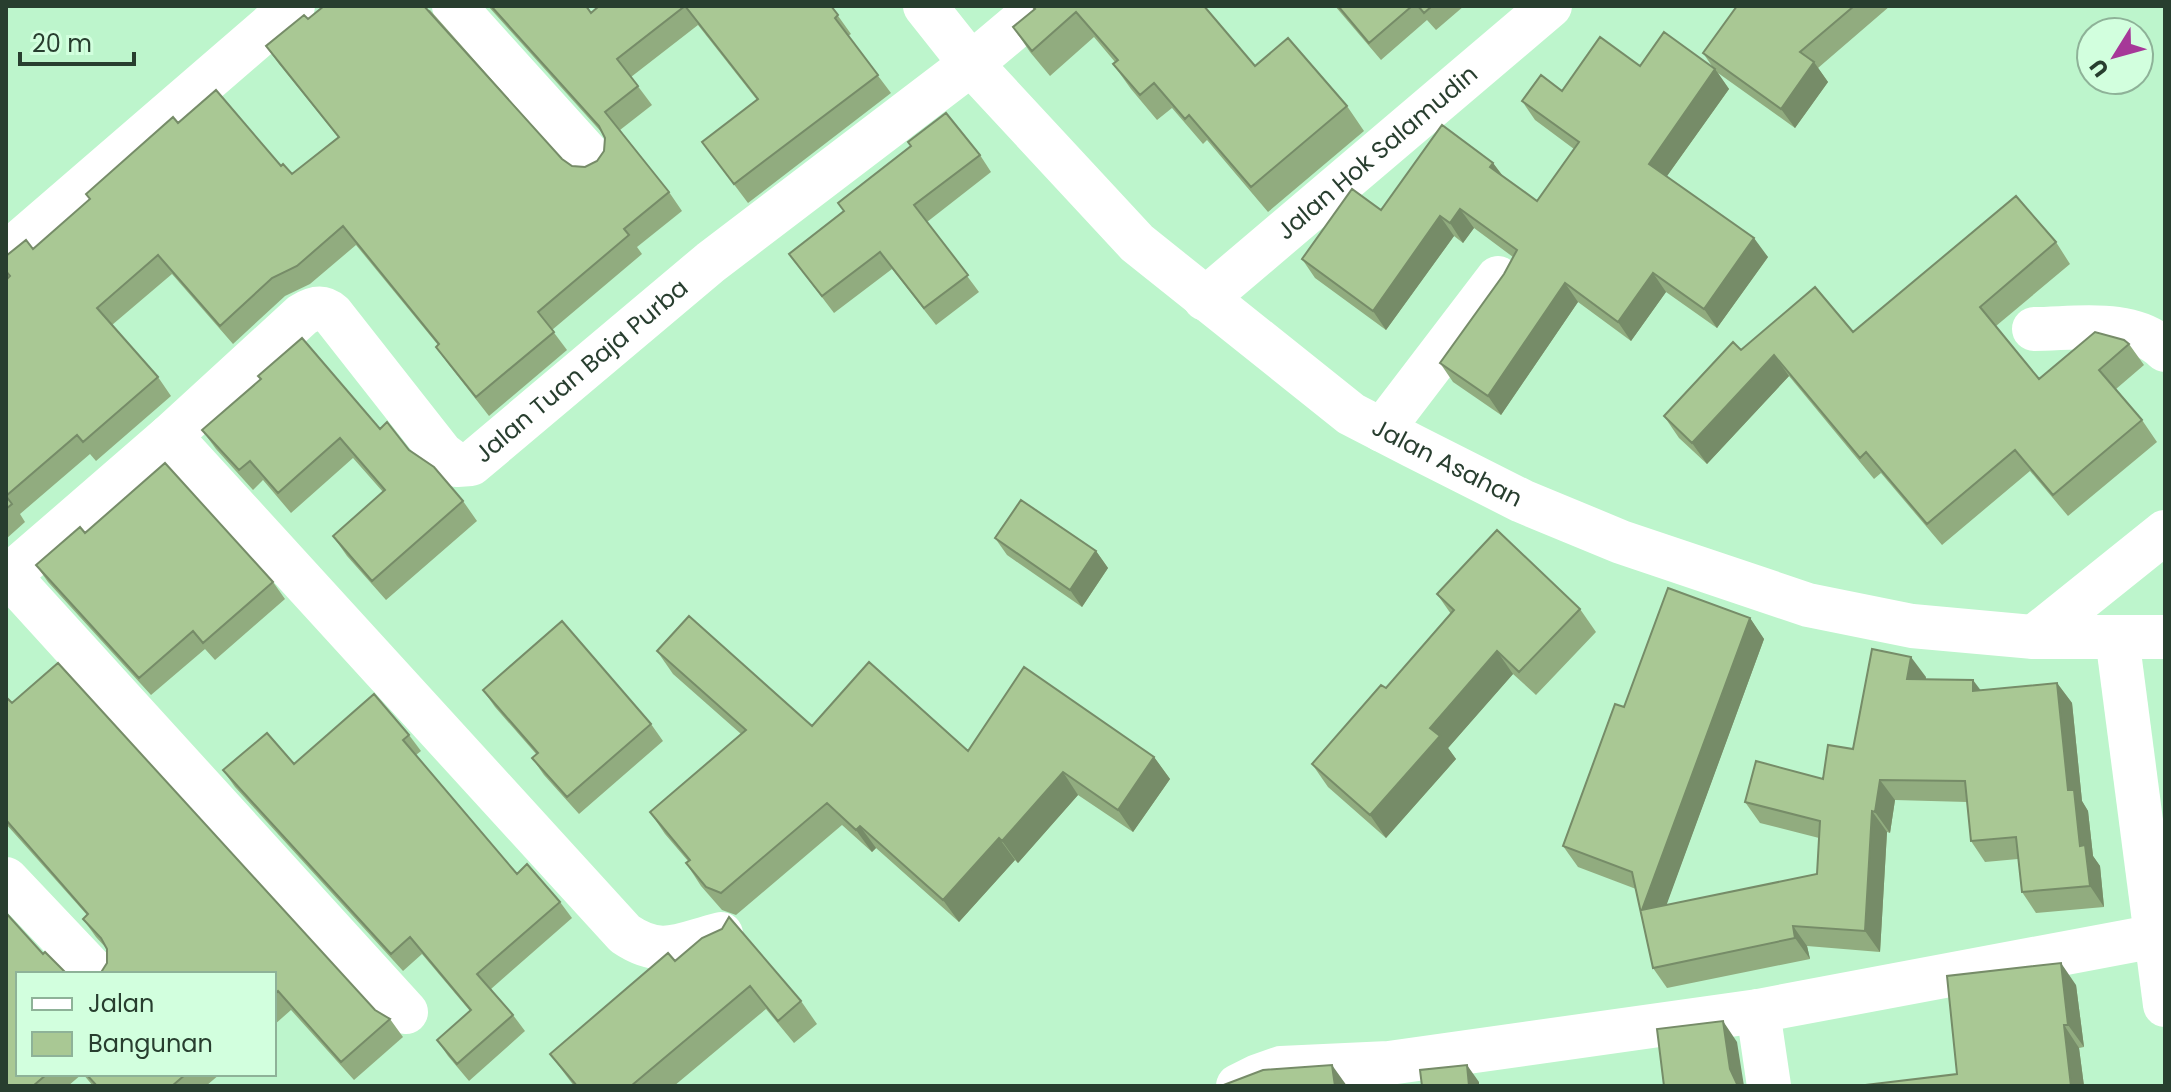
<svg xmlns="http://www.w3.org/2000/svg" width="2171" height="1092" viewBox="0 0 2171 1092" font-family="Poppins,sans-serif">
<rect width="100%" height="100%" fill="#bdf5cc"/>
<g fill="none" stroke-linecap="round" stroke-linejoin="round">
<g stroke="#fff" stroke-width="44">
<path d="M454,6L594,161"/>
<path d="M6,254L293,6"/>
<path id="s1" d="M1205,299L1550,6"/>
<path d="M2034,329C2075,329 2133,318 2165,350"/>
<path d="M1382,430L1498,278"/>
<path d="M170,436L625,934C662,959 680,944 721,934"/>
<path d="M9,576L406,1012"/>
<path id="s2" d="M6,578L170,436L302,315C313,308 322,305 332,314L442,454L457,465L471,464L711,262L971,64L1040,6"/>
<path d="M2034,637L2165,532"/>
<path d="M2117,637L2165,1005"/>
<path d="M6,879L96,974"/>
<path d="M1758,1011L1769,1086"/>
<path d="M1238,1086L1258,1076L1281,1068L1389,1063L1758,1011L2156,936"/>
</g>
<path stroke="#fff" stroke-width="44" id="s3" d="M925,6L971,64L1137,243L1351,414L1413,446L1522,501L1621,542L1808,605L1912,626L2034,637H2165"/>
</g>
<path fill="#91ac7f" d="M488,6H586L591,13L599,6H831L851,34L848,36L891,93L748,203L702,142L757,100L698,25L631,77L652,105L620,130L669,192L682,211L637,247L642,254L552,330L567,350L489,416L449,365L436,347L438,345L356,245L310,284L285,296L233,344L172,274L112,325L158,377L171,396L96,461L90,454L20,514L25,522L6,539V280L9,277L6,273V256L33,249L178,123L281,166L292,174L338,137L279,64L266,46L308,19L430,10L562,159L572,166L585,167L597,161L604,151L605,138L604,135Z
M1204,6L1255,66L1347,106L1364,131L1268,212L1207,140L1203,144L1172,108L1157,120L1131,89L1113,64L1115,62L1094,37L1050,76L1030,52L1013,27L1034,9Z
M1335,6H1464L1436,30L1427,20L1381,60Z
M1737,6H1890L1818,68L1828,82L1795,128L1718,73L1729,89L1667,176L1768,257L1717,328L1666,292L1631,341L1578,302L1501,415L1453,382L1440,363L1504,274L1513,257L1474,228L1463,243L1454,236L1386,330L1315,278L1302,259L1381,210L1493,163L1503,176L1537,201L1574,149L1535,120L1522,101L1562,91L1640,66L1714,69L1703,53Z
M980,155L991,172L927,222L979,292L936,325L892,269L834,313L789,254Z
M2056,242L2070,264L1996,326L2039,379L2129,344L2144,365L2116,389L2142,420L2157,442L2068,516L2030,471L1942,545L1881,473L1874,479L1789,376L1707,464L1679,438L1664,416L1741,350L1853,332Z
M380,429L409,450L463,501L477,521L386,600L347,556L333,536L383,492L353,458L291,513L263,480L253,490L216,449L202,430Z
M85,533L273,582L285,599L215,660L205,649L151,695L48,582L36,565Z
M995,538L1096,551L1108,568L1082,607L1007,555Z
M1437,594L1580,609L1596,632L1536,695L1513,674L1448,748L1456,759L1386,838L1328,787L1312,764L1386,688L1451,614Z
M1750,618L1764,639L1666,905L1817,874L1819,838L1760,823L1745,802L1823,779L1926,677V679L1981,690L2057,683L2072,703L2082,801L2088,811L2093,856L2100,866L2104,907L2036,913L2022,892L2018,859L1985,862L1971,841L1967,802L1895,800L1890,833L1887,832L1880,952L1807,946L1810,959L1667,988L1653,968L1636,889L1578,867L1563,846L1624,707Z
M657,651L812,726L968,751L1154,757L1170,779L1133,832L1078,795L1018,863L1015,860L959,922L876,848L872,852L842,825L736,915L722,910L701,886L686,863L688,861L665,834L650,812L741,734L673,674Z
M483,690L651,724L663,741L579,814L544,775L532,758L537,755L495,707Z
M6,697L12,703L375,1010L390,1019L403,1037L354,1080L291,1010L274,1025V974L107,963V949L96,937L83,919L87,915L6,824Z
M409,735L421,751L416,755L517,874L560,902L572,918L491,989L513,1015L525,1031L469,1081L448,1056L437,1040L470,1011L422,954L403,971L235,787L223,770L294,764Z
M43,954L18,1074H82L68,1086H6Z
M675,961L801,1001L817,1024L794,1043L766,1009L674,1086H574L550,1054Z
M2076,985L2084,1047L2079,1048L2084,1086H1857L1957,1074Z
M83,1074H220L206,1086H93Z"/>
<path fill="#768c68" d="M1814,62L1828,82L1795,128L1781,109Z
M1715,69L1729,89L1662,183L1649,164Z
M1493,163L1507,182L1490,167Z
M1460,209L1474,228L1463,243L1450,223Z
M1440,216L1454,236L1386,330L1373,311Z
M1754,238L1768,257L1717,328L1704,309Z
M1653,273L1666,292L1631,341L1618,322Z
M1565,283L1578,302L1501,415L1488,396Z
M1774,355L1789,376L1707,464L1692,443Z
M1096,551L1108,568L1082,607L1070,590Z
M1750,618L1764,639L1657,931L1642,910Z
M1497,651L1513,674L1448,748L1456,759L1386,838L1370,815L1430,728Z
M1911,657L1926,677L1922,699L1907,679Z
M1973,680L1988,700L1973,691Z
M2057,683L2072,703L2082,801L2088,811L2093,856L2100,866L2104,907L2090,886L2068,790Z
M1154,757L1170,779L1133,832L1118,810Z
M1063,772L1078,795L1018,863L1002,841Z
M1880,780L1895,800L1890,833L1875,812Z
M1872,811L1887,832L1880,952L1865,931Z
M860,826L876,848L872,852L856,830Z
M999,838L1015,860L959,922L943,900Z
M1793,926L1807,946L1810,959L1795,938Z
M2061,963L2076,985L2084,1047L2068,1025Z
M1723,1021L1737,1042L1744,1086H1738L1730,1069Z
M2064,1025L2079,1048L2084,1086H2071Z
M1332,1065L1347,1086H1335Z
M1467,1065L1479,1082V1086H1469Z"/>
<path fill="#a9c894" stroke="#768c68" stroke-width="2" d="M324,6H424L562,159L572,166L585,167L597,161L604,151L605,138L599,126L491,6H586L591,13L599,6H831L838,15L835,18L878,75L734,184L702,142L758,99L685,6L617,59L638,86L605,112L669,192L624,229L629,235L538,312L554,332L476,397L436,347L439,344L343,226L297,266L272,278L220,326L158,255L97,308L158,377L83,442L77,435L6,496V280L10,276L6,271V256L26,240L33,249L90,199L86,194L173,117L178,123L216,90L281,166L283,164L292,174L339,137L266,46L304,15L308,19Z
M1032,6H1204L1255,66L1288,38L1347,106L1251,187L1189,115L1185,119L1154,83L1140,95L1113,64L1118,60L1076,12L1032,51L1013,27L1035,9Z
M1338,6H1412L1369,43Z
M1418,6H1432L1424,13Z
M1737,6H1854L1800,52L1814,62L1781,109L1703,53Z
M1664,32L1715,69L1649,164L1754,238L1704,309L1653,273L1618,322L1565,283L1488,396L1440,363L1504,274L1517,250L1460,209L1450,223L1440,216L1373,311L1302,259L1352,189L1381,210L1442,125L1493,163L1490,167L1537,201L1579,142L1522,101L1541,75L1562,91L1600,37L1640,66Z
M946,113L980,155L914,205L968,275L924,308L880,252L822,296L789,254L844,211L838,203L911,146L908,142Z
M2016,196L2056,242L1980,307L2039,379L2095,332L2124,340L2129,344L2099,370L2142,420L2053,495L2015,450L1927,524L1866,452L1860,458L1774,355L1692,443L1664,416L1733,342L1741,350L1815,287L1853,332Z
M302,338L380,429L387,422L409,450L434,467L463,501L372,581L333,536L385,490L340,438L278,493L250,461L239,470L202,430L261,379L258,376Z
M165,463L273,582L203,643L193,631L139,678L36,565L80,527L85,533Z
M6,496L12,504L6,509Z
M1021,500L1096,551L1070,590L995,538Z
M1497,530L1580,609L1519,672L1497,651L1430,728L1440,736L1370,815L1312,764L1381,685L1386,688L1454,610L1437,594Z
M1668,588L1750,618L1642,910L1817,874L1820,821L1745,802L1756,761L1823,779L1828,745L1853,749L1872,649L1911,657L1907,679L1973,680V691L2057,683L2068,790H2074L2080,846L2085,845L2090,886L2022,892L2016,837L1971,841L1965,781L1880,780L1875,812L1872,811L1865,931L1793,926L1795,938L1653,968L1632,872L1563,846L1615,704L1624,707Z
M689,616L812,726L869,662L968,751L1024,667L1154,757L1118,810L1063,772L1002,841L999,838L943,900L860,826L856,830L827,803L721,893L706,887L686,863L690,860L650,812L746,730L657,651Z
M562,621L651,724L567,797L532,758L538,753L483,690Z
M58,663L375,1010L390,1019L341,1062L278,991L274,995V974H100L107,963V949L101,938L83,919L88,914L6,820V697L12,703Z
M374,694L409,735L403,740L517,874L527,864L560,902L477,974L513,1015L457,1064L437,1040L471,1010L410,937L391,954L223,770L267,733L294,764Z
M6,913L43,954L45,952L67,974H18V1074H47L33,1086H6Z
M729,917L801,1001L778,1021L750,986L631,1086H577L550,1054L668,953L675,961L702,938L722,929Z
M2061,963L2068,1025H2064L2071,1086H1857L1957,1074L1947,976Z
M1723,1021L1730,1069L1738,1086H1664L1657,1029Z
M1332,1065L1335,1086H1221L1263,1070Z
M1467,1065L1469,1086H1422L1420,1070Z
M86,1074H186L172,1086H97Z"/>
<g text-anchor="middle" stroke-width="6" stroke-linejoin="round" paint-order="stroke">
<g font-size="24" fill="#283e2f" stroke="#d2ffde">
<text dy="8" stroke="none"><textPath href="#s1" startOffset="226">Jalan Hok Salamudin</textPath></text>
<text dy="8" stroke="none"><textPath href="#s2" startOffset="784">Jalan Tuan Baja Purba</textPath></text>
<text dy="8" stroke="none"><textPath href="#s3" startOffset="700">Jalan Asahan</textPath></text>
</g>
</g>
<rect width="2171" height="1092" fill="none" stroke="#283e2f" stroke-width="16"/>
<rect x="16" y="972" width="260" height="104" fill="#d2ffde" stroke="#8eb298" stroke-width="2"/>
<rect x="32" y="998" width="40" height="12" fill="#ffffff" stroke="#8eb298" stroke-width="2"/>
<text x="88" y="1012" font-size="24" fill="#283e2f">Jalan</text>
<rect x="32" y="1032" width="40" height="24" fill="#a9c894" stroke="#8eb298" stroke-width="2"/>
<text x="88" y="1052" font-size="24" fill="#283e2f">Bangunan</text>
<g transform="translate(2115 56) rotate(233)"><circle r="38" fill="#d2ffde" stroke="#8eb298" stroke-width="2"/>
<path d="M0-6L14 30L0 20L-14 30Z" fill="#a63898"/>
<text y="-12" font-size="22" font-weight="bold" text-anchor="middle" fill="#283e2f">U</text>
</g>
<path d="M20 52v12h114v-12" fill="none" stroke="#283e2f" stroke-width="4"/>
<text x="32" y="52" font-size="24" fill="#283e2f" stroke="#d2ffde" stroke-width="6" paint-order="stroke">20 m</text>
</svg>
